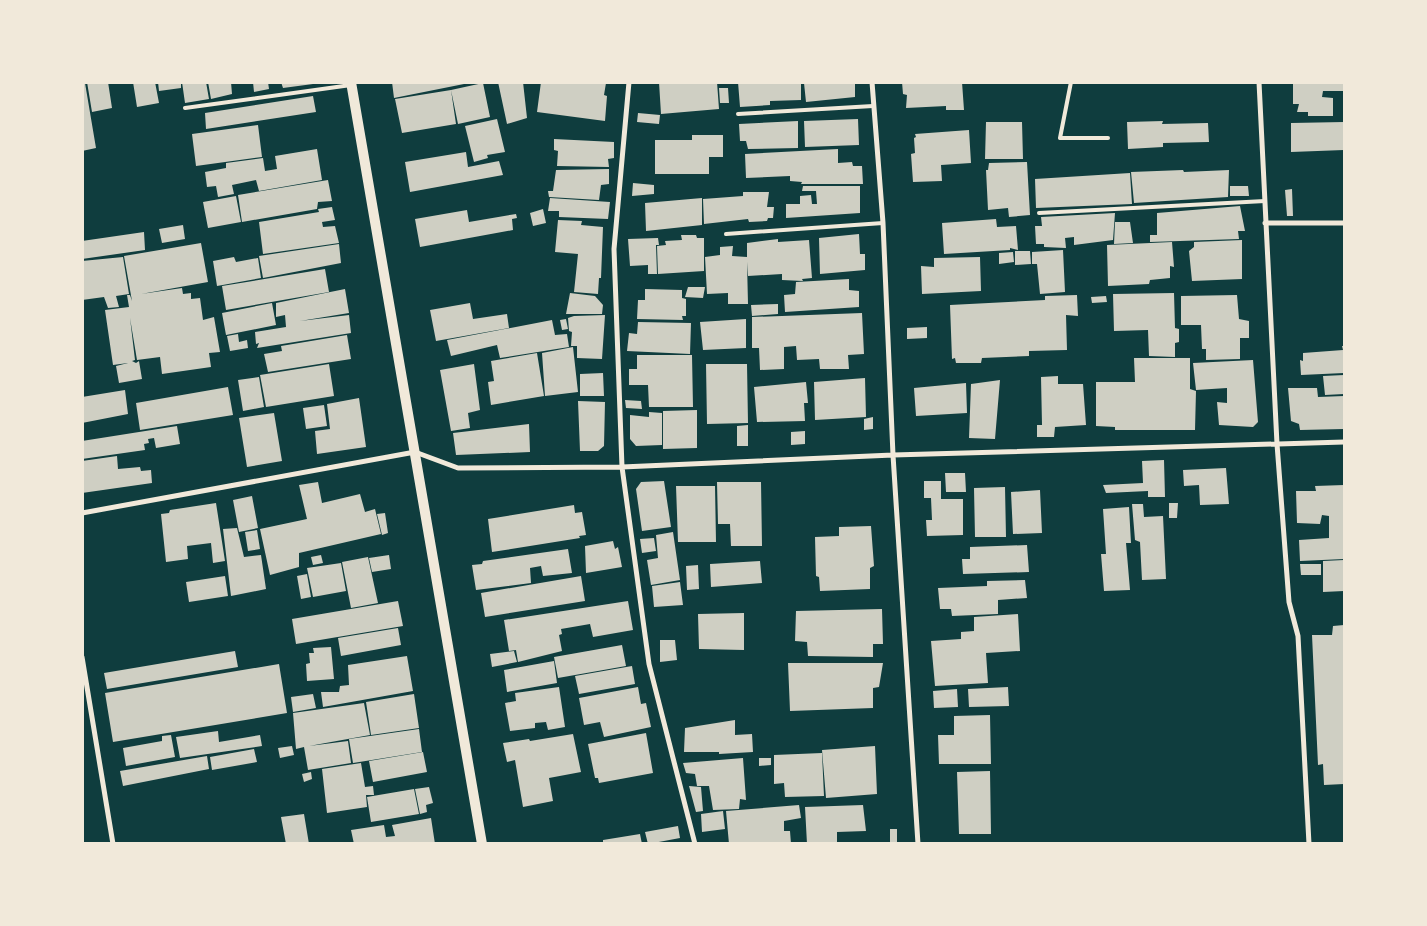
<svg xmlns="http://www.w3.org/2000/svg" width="1427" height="926" viewBox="0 0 1427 926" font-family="Bitter,serif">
<rect width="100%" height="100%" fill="#0f3d3e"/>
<path fill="#cfcfc3" d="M87,82H108L112,108L92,112Z
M133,82H155L159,103L137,107Z
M158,82H181V88L159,91Z
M182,82H206L209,99L185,103Z
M208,82H231L232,94L211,99Z
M253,82H268L269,89L254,92Z
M281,82H313V84L283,88Z
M392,82H469V83L394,98Z
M498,82H523L527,118L507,124Z
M541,82L606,83L604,95L607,96L605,121L537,112Z
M659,82H717L719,109L661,114Z
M738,82H801V100L770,101V105L740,107Z
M855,82V97L806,102L804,83Z
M902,82H962L964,110H946V106L906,108L907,95L903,94Z
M1293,82H1344V91H1323L1322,97L1333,98V116H1308V112H1297L1299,104H1293Z
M85,83L96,148L82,151V84Z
M483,83L490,117L458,124L451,90Z
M719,88H728L729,103H720Z
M451,90L456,124L402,133L395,99Z
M313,96L316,112L206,129L205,113Z
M638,113L660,115L659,124L637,122Z
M497,119L505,152L487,155L488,158L474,162L465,126Z
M858,119L859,145L805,147L804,121Z
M798,121V148L748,149L746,141H740L739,124Z
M1163,121L1162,124L1208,123L1209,142L1163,143V147L1128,149L1127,122Z
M986,122H1022L1023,159H985Z
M1344,122V150L1291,152V123Z
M258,125L262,157L196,166L192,134Z
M969,130L971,163L941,165L942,181L913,182L911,154L915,153L914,138L916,137L915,134Z
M692,135H723V157H709V174H655V140H692Z
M554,139L614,142V158L608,159L609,167L557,166L558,151L554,150Z
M317,149L322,180L259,191L256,180L232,185L234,194L218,197L216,186L207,187L205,172L226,168V163L263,158L265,171L277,169L275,156Z
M838,149V163L852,162L853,166H862L863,184H801L802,182L790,181V176L746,178L745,154Z
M466,152L468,167L499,161L503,175L410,192L405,162Z
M1027,162L1030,215L1009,217L1008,208L988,210L986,170H988L989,163Z
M609,169V184L601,185L599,200L549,197L548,191H553L556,170Z
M1183,170L1184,172L1229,170L1228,197L1134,203L1131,172Z
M1130,173L1132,204L1036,208L1035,179Z
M328,180L332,201L318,202L317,209L242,222L238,195Z
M633,183L654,185V194L632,196Z
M803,186H860V213L786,218V204H800V196L811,195L812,204H817L816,191H802Z
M1230,186H1248L1249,196H1230Z
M1292,189L1293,216H1287L1285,190Z
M743,192H769L767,207H774L773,218H768L767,221L749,222L748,219L704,224L703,199L743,196Z
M236,196L241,222L208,228L203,202Z
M550,198L610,202L608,219L559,217V211H548Z
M702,198V225L646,231L645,203Z
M1240,206L1245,231H1238L1239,239L1150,242V235H1157V213Z
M332,207L335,220L322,222L323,227L335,226L339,243L263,254L259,222L319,212L318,209Z
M543,209L546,223L533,226L530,213Z
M467,210L469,222L516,214L517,218L512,219L513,230L420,247L415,219Z
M1115,213L1113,240L1074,245V237L1065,238L1066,248L1044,247V244H1036L1035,226H1042L1041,217Z
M996,219L997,227L1016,226L1018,250L1010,248V250L944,254L942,223Z
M558,220L582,221L581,225L603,227L601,278H599L598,294L574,292L578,254L555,252Z
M1115,222H1130L1133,243L1114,244Z
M183,225L185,239L162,243L159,229Z
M144,232L145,250L82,259V241Z
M859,234L860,254H865V270L820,274L819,238Z
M681,235H696L697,238H704V271L658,274L657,246L666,245L665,241L682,240Z
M658,238L659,245H656L657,274H648V265L630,266L628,239Z
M778,239V242L809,240L812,278L802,279L803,281L782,280V274L748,276L747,262L748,304H728V293L707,294L705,257L720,255V247L733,246L732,256L747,257V243Z
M1242,240V279L1192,281L1189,251L1194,247V242Z
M1172,242L1174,267L1170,266V278L1150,280L1149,284L1108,286L1107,245Z
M201,243L208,282L141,294L182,288L183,294L191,293V299L200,298L203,320L214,317L220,352L209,353L211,367L162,374L160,357L137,360L130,318L135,360L132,361L136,363L139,361L142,379L119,383L116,366L128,363L113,365L105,310L129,307L127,295H130L132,301L124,256Z
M339,244L341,263L263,278L259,256Z
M1063,250L1065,292L1040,294L1037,264H1032V252Z
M1015,251H1030L1031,264L1015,265Z
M1013,252L1014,262L999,264V253Z
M123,257L129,294L116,296L119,307L108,308L104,297L82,300V261Z
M234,257L236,262L258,258L261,278L217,286L213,261Z
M980,257L981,291L922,294L921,266L934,267V258Z
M325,269L329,292L226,310L222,286Z
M849,279V290L859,291V307L785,312L784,295L795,294L796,282Z
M688,287H705L703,298L685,297Z
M345,289L349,313L300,321L349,315L351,333L257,348L259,343L256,344L255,332L286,327L285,315L276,317V303Z
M645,289L682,290V298L686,299V316H682L683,320L637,319L638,300H645Z
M570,293L595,296L603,305L602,314H566Z
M1174,293L1175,328L1179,329V342L1175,343V357L1149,356L1148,330L1114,331L1113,294Z
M1077,295L1078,316L1066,315L1067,350L1029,351V356L982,358L981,363H956L955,358L952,359L950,305L1045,300V296Z
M1237,295L1239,319L1249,321V338H1240V359L1206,360V349H1202L1201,325H1181V296Z
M1106,296L1107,302L1092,303L1091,297Z
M272,303L276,325L226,335L222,313Z
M470,303L473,319L507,314L509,328L436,341L430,310Z
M778,304V314L752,316L751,305Z
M862,313L864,354L848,355L849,369H820L819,359L797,360L796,346L784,347V369L760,370L759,348H752V317Z
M605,315L602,359L577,358V346H571L572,332L569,331L568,318L574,316Z
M566,319L568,329L562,330L560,320Z
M746,319V348L703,350L700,322Z
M552,320L555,335L567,334L569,347L500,358L497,345L451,356L447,340Z
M638,322L691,323L690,354L627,351L629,333L637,334Z
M927,327V338L907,339V328Z
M238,334L239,342L247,340L248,348L230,351L227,336Z
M347,335L351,359L268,372L264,354L282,351L281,346Z
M1342,346H1344V373L1301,375L1300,360L1303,361V353L1343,350Z
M573,347L578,392L545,396L542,353Z
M537,353L544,396L491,405L488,382L494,381L491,361Z
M637,355H692L693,407H649L648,385H629V369H637Z
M1134,358H1190V389L1196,391L1195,430H1115V427L1096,426V382H1135Z
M1253,360L1258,422L1253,427L1219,425L1217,402L1227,403V388L1196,390L1193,363Z
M329,364L334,396L266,407L260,375Z
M474,364L480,410L468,413L470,428L451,431L440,370Z
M706,364H747L748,423L707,424Z
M603,373L604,396H580V374Z
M1344,375V394L1325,395L1323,376Z
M1058,376V384H1083L1086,425L1055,427L1054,437H1037V425H1042L1041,377Z
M259,377L264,407L243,411L238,380Z
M865,378L866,417L815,420L814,382Z
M1000,380L995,439L969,438L971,384Z
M806,382L808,403H804L805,421L757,422L754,387Z
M966,383L967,413L916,416L914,388Z
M228,387L233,415L140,430L136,403Z
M1288,388H1317L1318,397L1344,396V429L1300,430L1299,424L1291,421Z
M125,390L128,414L82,423V397Z
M359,398L366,447L317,454L315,431L330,429L327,404Z
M625,400L641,401L642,409L626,408Z
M578,401L605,402L604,446L598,451H580Z
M324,405L327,426L306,429L303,408Z
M697,410V448L663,449V411Z
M649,412L662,413V445L636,446L630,439V415L649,417Z
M274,413L282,461L247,467L239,418Z
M873,417V429L864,430V419Z
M529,424L530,452L456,455L453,433Z
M748,425V446H737V426Z
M177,426L180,444L156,448L154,438L148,439L149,443L144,444L145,450L82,459V441Z
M805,431V444L791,445V432Z
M117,456L118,469L140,467L141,471L151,470L152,483L82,493V461Z
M1164,460L1165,497H1148V491L1106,493L1103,485L1143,483L1142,461Z
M1226,468L1229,504L1200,505L1199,485L1184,486L1183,470Z
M945,473H965L966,492H946Z
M664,481L671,527L642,531L636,489L641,482Z
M924,481H941V499H963V535L927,536L926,520H932L931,498H924Z
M318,482L322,503L360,494L365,512L375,509L381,534L299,553V567L270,575L260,529L307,519L299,485Z
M717,482H761L762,546H731L730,524H718Z
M1344,485V559L1300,561L1299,540L1329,538V516L1322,515L1320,524L1297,523L1296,491H1316L1315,486Z
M676,486H715L716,542H678Z
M1005,487L1006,537H975L974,488Z
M1040,490L1042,533L1013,534L1011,492Z
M252,496L258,528L239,532L233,500Z
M216,503L225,561L213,563L211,543L187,546L188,559L166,562L161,514L169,513L170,510Z
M1169,503H1178L1177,518H1169Z
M1132,504H1143L1144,517L1163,516L1166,579L1142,580L1140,542L1135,540Z
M574,505L575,513L582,512L586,535L579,536L580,538L492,552L488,519Z
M1129,507L1131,543H1126L1130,590L1104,591L1101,554H1106L1103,509Z
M385,513L388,533L382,535L377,514Z
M871,526L874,566L870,568V589L820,591L819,577L816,576L815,537L839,536V527Z
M237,528L244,557L261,555L266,589L231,596L223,529Z
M257,530L260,549L248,551L245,532Z
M673,532L680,580L651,585L647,560L658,558L656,535Z
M654,538L656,551L642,553L640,539Z
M613,541L615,549L618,547L622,567L586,573L585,546Z
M1027,545L1029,572L963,574L962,559H970V547Z
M568,549L572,573L543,576L541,566L530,568L531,583L476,590L472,565L482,564L483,561Z
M321,555L323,563L313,565L311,557Z
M389,555L391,569L372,572L369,558Z
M368,557L378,603L351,608L342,562Z
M1344,560V591L1323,592V561Z
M760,561L762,583L711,587L710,564Z
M341,563L346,591L313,597L307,568Z
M1300,564H1321V575H1301Z
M698,565L699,589L687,590L686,566Z
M307,574L311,597L301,599L297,576Z
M225,576L228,596L189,602L186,582Z
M581,576L585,601L485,617L481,593Z
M1025,580L1027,598L998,600V614L952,616L951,609H940L938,588L987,586V581Z
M680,582L683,605L654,607L652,586Z
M398,601L403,626L296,644L292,619Z
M628,601L633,630L593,637L590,624L561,629L562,634L559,635L562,651L518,662L516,650L509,651L504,620Z
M882,609L883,644H873V657L808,656L807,642L795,641L796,611Z
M744,613V650L699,649L698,614Z
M1018,614L1020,651L986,653L988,683L935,686L931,641L961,639V632L974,631V617Z
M1344,625V784L1324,785L1323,764L1318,765L1312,635H1332L1333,626Z
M398,628L401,645L341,656L338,638Z
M660,640H675L677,660L660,662Z
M622,645L626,666L558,678L554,657Z
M331,647L334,679L307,681L306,664L310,663L309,653H314L313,648Z
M235,651L238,667L107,689L104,673Z
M514,651L517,662L492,667L490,654Z
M407,656L413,691L323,707L321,692H339L340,686L349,685L348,665Z
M554,661L557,683L507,692L504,670Z
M788,663H883L879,687L873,688V708L790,711Z
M279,664L287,713L113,742L105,693Z
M632,666L635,684L579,694L575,676Z
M559,687L565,727L548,730L546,722L535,723V728L510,731L505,703L516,701L515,693Z
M638,687L641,704L646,703L651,727L604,737L600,722L584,725L579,698Z
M1008,687L1009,706L969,707L968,689Z
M957,689L958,707L934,708L933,691Z
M313,694L316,708L293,712L291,697Z
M414,694L419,728L371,735L366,702Z
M364,703L370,735L309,746L348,741L351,763L308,770L304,747L296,749L293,713Z
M990,715L991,764H939L938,735H954V716Z
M735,720V735L752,734L753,752L719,754V752H684L685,728Z
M419,729L422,752L353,763L349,739Z
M218,731L219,742L260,735L262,746L180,758L176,737Z
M646,733L653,773L599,783L598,778H595L588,744Z
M573,734L581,772L549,778L553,801L523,807L515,760L507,762L503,743L529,739L530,741Z
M171,735L175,757L126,766L123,748L162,741V736Z
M292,746L294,755L280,758L278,748Z
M875,746L877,794L826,798L822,750Z
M254,749L257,762L212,770L210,757Z
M423,752L427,772L373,782L369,761Z
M822,753L824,796L785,797L784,783L774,784V755Z
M207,756L209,769L123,786L120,771Z
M743,758L746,800L740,799L739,809L713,810L709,786H697L695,774L686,773L683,763Z
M759,758H771V765L759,766Z
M361,763L365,787L373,786L374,795H366L367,807L327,813L322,769Z
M990,771L991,834H959L957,772Z
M311,772L312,779L304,782L302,774Z
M689,786L701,787L703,811L696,812Z
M429,787L433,803L426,805L427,812L420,814L415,789Z
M414,789L419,814L371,822L367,797Z
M799,805L801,818L784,821V831H790L791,844H729L726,811Z
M863,805L866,831L837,832V844H807L805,807Z
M723,811L725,829L702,832L701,814Z
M304,814L309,844H286L281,817Z
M431,818L435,844H354L351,830L384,825L386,837L395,836L392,825Z
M678,826L680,838L648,844L645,832Z
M890,829H897V844H890Z
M640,834L642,844H603V840Z"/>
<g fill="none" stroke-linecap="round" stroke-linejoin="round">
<path stroke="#f1e9da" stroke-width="4" d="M1071,82L1060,138H1108
M185,108L351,85
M738,114L873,106
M1039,213L1265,201
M726,234L883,223"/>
<path stroke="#f1e9da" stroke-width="5" d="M629,82L614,249L622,467L649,664L695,844
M872,82L883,223L893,455L918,844
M1259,82L1277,444L1289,602L1298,636L1309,844
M1265,223H1344
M82,513L415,452L458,468L622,467L893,455L1344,442
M82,657L113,844"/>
<path stroke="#f1e9da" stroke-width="10" d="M351,82L482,844"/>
</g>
<rect width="1427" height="926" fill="none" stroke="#f1e9da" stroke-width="168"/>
</svg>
